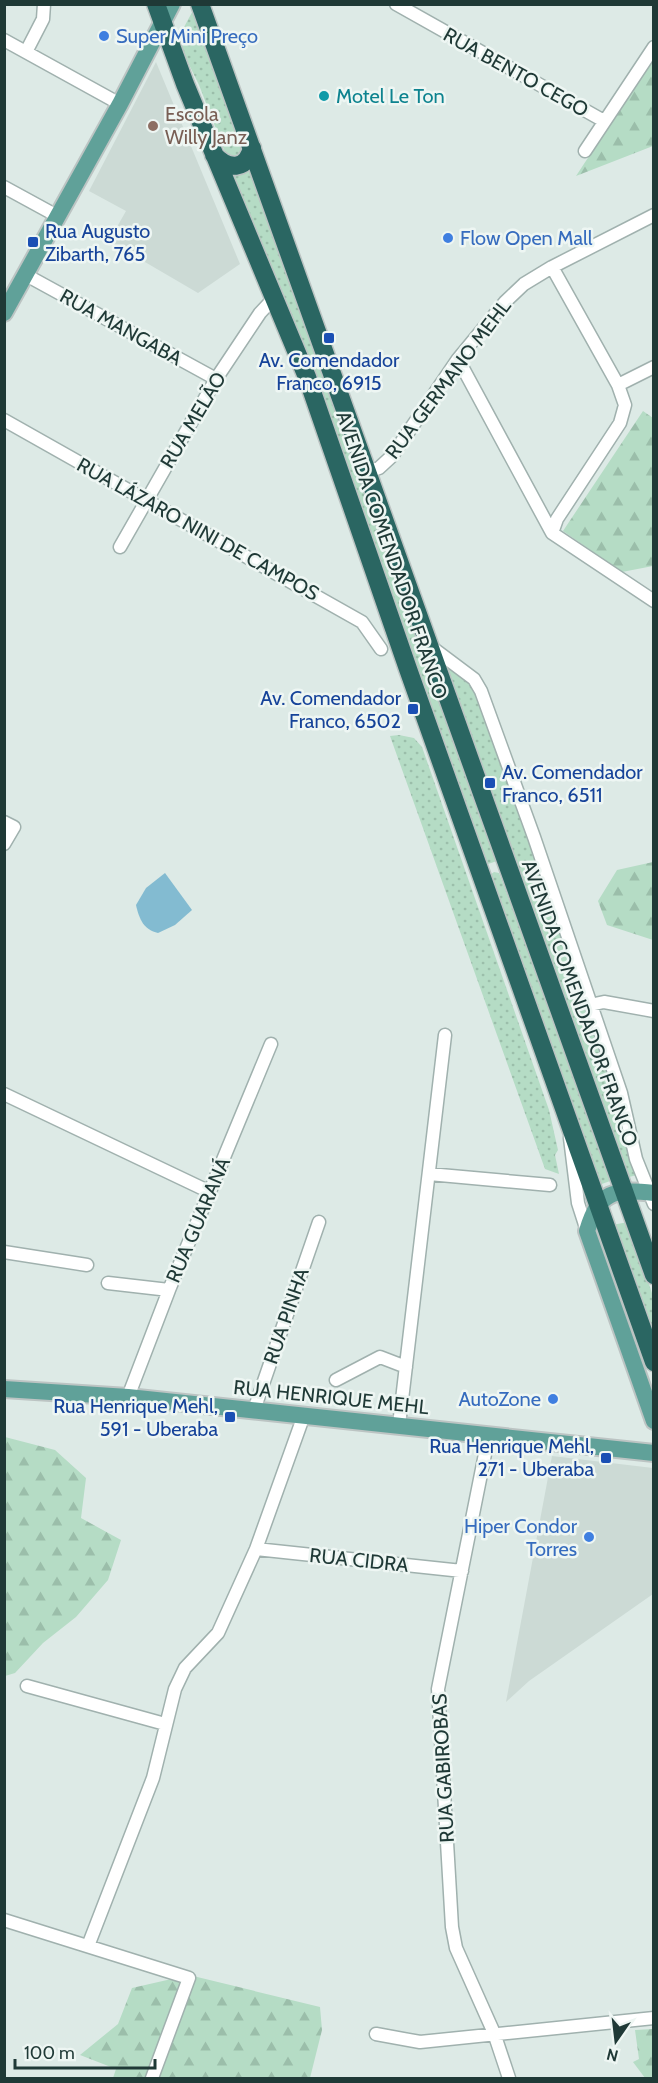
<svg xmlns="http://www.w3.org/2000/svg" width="658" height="2083" viewBox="0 0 658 2083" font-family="Cabin,sans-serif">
<defs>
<pattern id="grass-dots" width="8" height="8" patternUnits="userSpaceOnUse" patternTransform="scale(1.5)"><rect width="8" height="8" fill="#b5dcc5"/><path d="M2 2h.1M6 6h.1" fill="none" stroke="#9bbeaa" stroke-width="1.8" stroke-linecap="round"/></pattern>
<pattern id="forest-firs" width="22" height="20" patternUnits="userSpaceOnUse" patternTransform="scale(1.5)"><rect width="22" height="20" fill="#b5dcc5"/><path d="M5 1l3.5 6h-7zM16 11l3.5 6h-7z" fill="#9bbeaa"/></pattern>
</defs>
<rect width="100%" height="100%" fill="#ddeae6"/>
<path fill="#ccdad5" d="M156,62L240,264L198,293L109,241L126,211L89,191Z
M552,1456L653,1468V1594L529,1681L506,1702Z"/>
<path fill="url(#grass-dots)" d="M196,5L247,156L228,160L199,85L177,40Z
M251,165L497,861L485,865L226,170Z
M444,667C468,677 472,682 482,705L612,1078L637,1175L625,1178Z
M399,735L414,738L422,747L549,1110L558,1150L555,1155L559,1174L545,1169L390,736Z
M494,872L499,873L545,993L613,1180L599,1185L490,875Z
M628,1222L653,1296V1340L612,1225Z"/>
<path fill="url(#forest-firs)" d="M653,59V146L576,176Z
M643,411L653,418V566L622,572L563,531Z
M653,862H654L653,940L607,925L598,901L617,870Z
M5,1437L55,1450L86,1478L81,1518L121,1540L108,1580L76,1617L43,1643L15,1673L5,1676Z
M189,1975L320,2007L322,2030L310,2078H113L116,2069L80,2055L118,2024L132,1988Z
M653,2029V2078L649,2077L645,2078L633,2062L639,2059L635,2030Z"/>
<path fill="#83bbd1" d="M165,873L192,910L175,925L158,933C144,930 139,919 136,905L146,888Z"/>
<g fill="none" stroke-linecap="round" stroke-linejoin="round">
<defs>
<path id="minor" d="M396,4L604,121
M4,40L120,104
M26,52L43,19L44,4
M585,151L654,47
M4,187L59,217
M26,275L216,379
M458,359L552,533L654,601
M618,385L654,367
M4,420L362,622L381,649
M367,472L379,468L392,456L458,359L505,302L524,284L552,267L654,215
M552,533L557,519L620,423L625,405L618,385L552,267
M120,547L216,379L260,313L274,298
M430,646L474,679L481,691L534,837L621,1093L636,1159L654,1204
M4,822L14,827L4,844
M590,1005L604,1002L654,1011
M4,1094L210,1192
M570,1138L578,1203L587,1231
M429,1174L550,1185
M4,1252L87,1265
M108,1283L169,1290
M336,1380L380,1357L406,1367
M128,1397L169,1290L271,1044
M254,1410L319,1222
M399,1425L445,1035
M489,1434L438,1689L452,1927L456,1948L494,2033L509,2078
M256,1549L462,1571
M27,1686L165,1724
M4,1920L189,1978L152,2078
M88,1946L153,1778L175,1689L185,1668L218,1633L256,1549L304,1415
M376,2034L420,2042L654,2018"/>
<path id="major" d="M4,313L120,104L172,4
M654,1193C613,1189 599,1191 587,1231L654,1421
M4,1389L128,1397L654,1453"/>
<path id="highway" d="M156,4L185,84L307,377L408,669L654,1362
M200,4L654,1275
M214,155C228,170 246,171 252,148"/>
</defs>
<use href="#minor" stroke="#a0b1ae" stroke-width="15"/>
<use href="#major" stroke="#bcc4c3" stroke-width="20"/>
<use href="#highway" stroke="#bcc4c3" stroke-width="21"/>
<use href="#minor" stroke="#fff" stroke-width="12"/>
<use href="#major" stroke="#60a199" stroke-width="16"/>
<use href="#highway" stroke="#2a6662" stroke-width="18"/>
</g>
<g fill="#3f7fe0" stroke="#eef6f3" stroke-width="2">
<circle cx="104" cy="36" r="6"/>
<circle cx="448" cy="238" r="6"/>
<circle cx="553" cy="1399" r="6"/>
<circle cx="589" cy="1537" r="6"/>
</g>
<circle fill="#0f9aa8" stroke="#eef6f3" stroke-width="2" cx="324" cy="96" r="6"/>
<circle fill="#8d6e63" stroke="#eef6f3" stroke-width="2" cx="153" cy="126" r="6"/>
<g fill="#1a4fb4" stroke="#eef6f3" stroke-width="2">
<rect x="27" y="236" width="12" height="12" rx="3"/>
<rect x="323" y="332" width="12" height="12" rx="3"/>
<rect x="407" y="703" width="12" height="12" rx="3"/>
<rect x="484" y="777" width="12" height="12" rx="3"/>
<rect x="224" y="1411" width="12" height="12" rx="3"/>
<rect x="600" y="1452" width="12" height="12" rx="3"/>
</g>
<g text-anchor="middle" stroke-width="5" stroke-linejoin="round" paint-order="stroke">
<g font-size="20" fill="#366cbe" stroke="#eef6f3" text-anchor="start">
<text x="116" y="43">Super Mini Preço</text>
<text x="460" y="245">Flow Open Mall</text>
<text x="541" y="1406" text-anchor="end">AutoZone</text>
<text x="577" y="1533" text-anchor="end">Hiper Condor<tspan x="577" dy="23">Torres</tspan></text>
</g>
<g font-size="20" fill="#1f3936" stroke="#eef6f3">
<text transform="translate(516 72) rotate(29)" y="7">RUA BENTO CEGO</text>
<text transform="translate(121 327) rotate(29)" y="7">RUA MANGABA</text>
<text transform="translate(448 379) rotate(-53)" y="7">RUA GERMANO MEHL</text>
<text transform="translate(193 420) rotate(-59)" y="7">RUA MELÃO</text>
<text transform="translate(198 529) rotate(29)" y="7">RUA LÁZARO NINI DE CAMPOS</text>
<text transform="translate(392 555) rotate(71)" y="7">AVENIDA COMENDADOR FRANCO</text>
<text transform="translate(580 1003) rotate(70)" y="7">AVENIDA COMENDADOR FRANCO</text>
<text transform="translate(198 1220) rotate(-67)" y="7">RUA GUARANÁ</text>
<text transform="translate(286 1316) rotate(-71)" y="7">RUA PINHA</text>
<text transform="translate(331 1397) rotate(6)" y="7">RUA HENRIQUE MEHL</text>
<text transform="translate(359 1560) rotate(6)" y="7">RUA CIDRA</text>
<text transform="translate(443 1768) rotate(-93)" y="7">RUA GABIROBAS</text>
</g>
<g font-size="20" fill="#0d838f" stroke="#eef6f3" text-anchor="start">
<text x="336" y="103">Motel Le Ton</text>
</g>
<g font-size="20" fill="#785e54" stroke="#eef6f3" text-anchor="start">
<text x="165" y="121">Escola<tspan x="165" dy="23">Willy Janz</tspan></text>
</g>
<g font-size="20" fill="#164399" stroke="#eef6f3" text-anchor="end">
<text x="45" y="238" text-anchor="start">Rua Augusto<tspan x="45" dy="23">Zibarth, 765</tspan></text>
<text x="329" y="367" text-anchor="middle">Av. Comendador<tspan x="329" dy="23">Franco, 6915</tspan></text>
<text x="401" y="705">Av. Comendador<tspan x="401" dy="23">Franco, 6502</tspan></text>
<text x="502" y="779" text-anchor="start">Av. Comendador<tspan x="502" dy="23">Franco, 6511</tspan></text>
<text x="218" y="1413">Rua Henrique Mehl,<tspan x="218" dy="23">591 - Uberaba</tspan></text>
<text x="594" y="1453">Rua Henrique Mehl,<tspan x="594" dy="23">271 - Uberaba</tspan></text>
</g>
</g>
<rect width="658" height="2083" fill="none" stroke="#1f3936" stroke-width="12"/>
<g transform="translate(616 2041) rotate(194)" stroke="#eef6f3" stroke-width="4.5" paint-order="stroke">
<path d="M0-4.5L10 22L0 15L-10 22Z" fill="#1f3936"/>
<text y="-9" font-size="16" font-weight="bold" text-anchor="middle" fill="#1f3936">N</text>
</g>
<path d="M15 2059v9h140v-9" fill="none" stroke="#1f3936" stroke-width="3"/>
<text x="24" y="2059" font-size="18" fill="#1f3936" stroke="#eef6f3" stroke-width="4.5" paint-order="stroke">100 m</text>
</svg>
